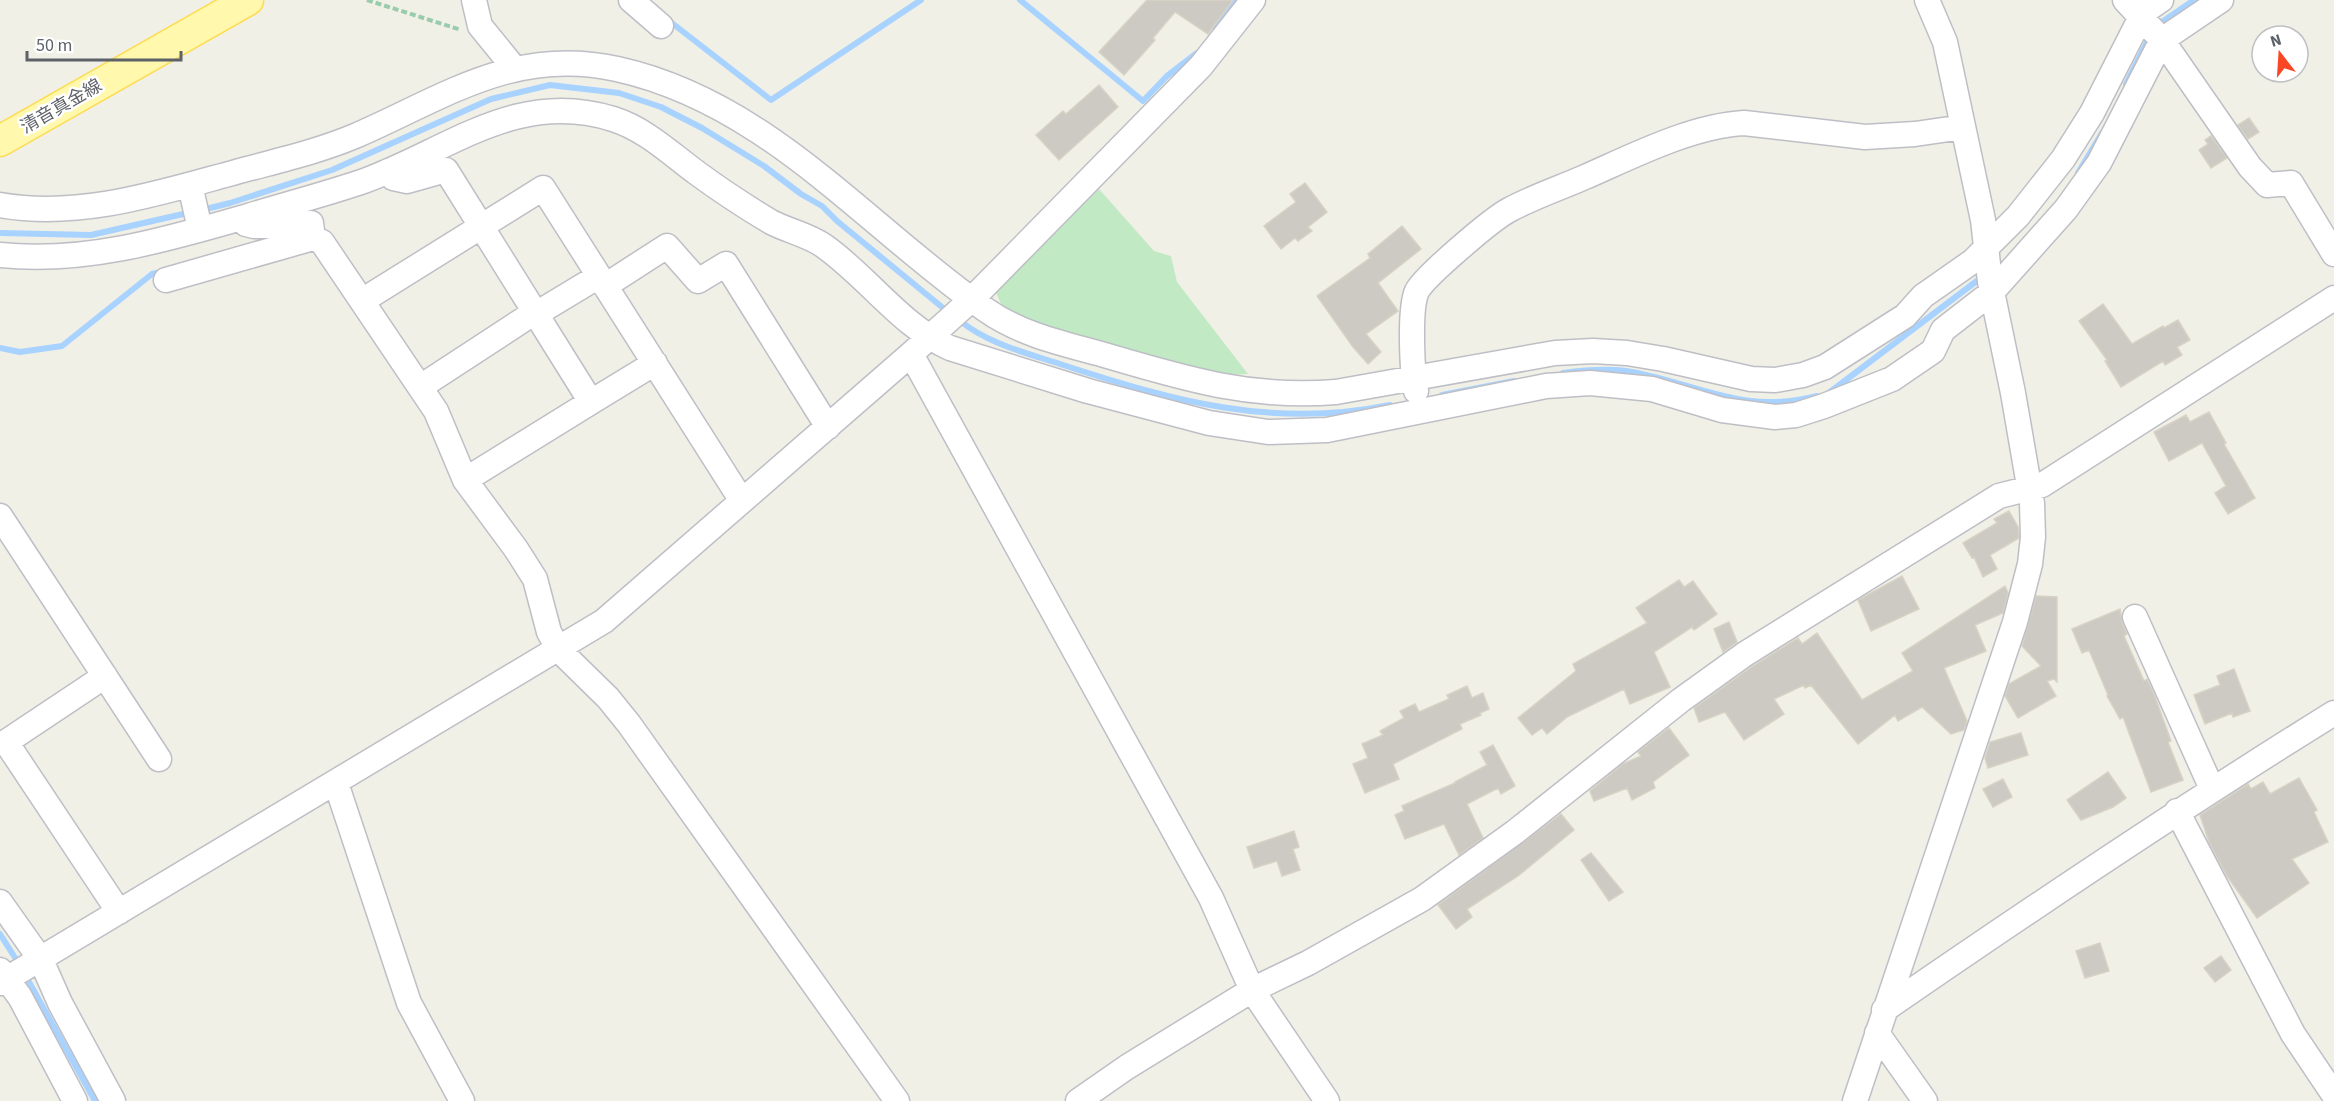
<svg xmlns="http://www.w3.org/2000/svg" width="2334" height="1101" viewBox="0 0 2334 1101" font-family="'Source Sans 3','Noto Sans JP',sans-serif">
<rect width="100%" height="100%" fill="#f1f0e6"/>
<path fill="#c1eac4" d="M1099,189L1154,251L1171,256L1177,282L1248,374L1226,375L1115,345L1080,339L1015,315L1001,304L995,290Z"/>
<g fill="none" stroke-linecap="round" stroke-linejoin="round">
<path stroke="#a8d2ff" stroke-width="6" d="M1020,0L1143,101L1167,76L1197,53
M668,20L771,100L921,0
M1216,28L1237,0
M2157,29L2162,22L2194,0
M2126,84L2150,36
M2078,173L2102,133
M202,210L230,203L332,170L491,99L550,85L619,93L661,107L702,128L764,166L801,194L822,206L837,221L948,312
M0,233L91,235L192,212
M959,320C988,344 1027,353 1063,365C1174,401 1273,429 1390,405
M0,348L20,352L62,346L152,274L165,271
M1563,373C1585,370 1610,368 1632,372C1701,385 1744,415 1817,396
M1830,392L1982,277
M1442,395L1514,381
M0,934L19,964
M24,973L95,1101"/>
</g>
<path fill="#cccac3" stroke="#d7d2c4" stroke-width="1.5" d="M1147,0H1233L1208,34L1175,12L1153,38L1155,40L1124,75L1099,52Z
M1099,85L1118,107L1059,160L1036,135L1063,111L1066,114Z
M2249,118L2259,132L2248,139L2238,125Z
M2211,136L2227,158L2211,168L2199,150L2208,144L2205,140Z
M1305,183L1327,212L1308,227L1312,231L1298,241L1295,238L1281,249L1264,226L1296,202L1290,194Z
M1402,226L1421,249L1378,283L1398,311L1366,334L1381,352L1368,364L1353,347L1317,296L1370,258L1368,254Z
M2103,304L2132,344L2163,326L2164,328L2178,320L2190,340L2177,347L2182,355L2165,365L2163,361L2121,387L2105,361L2107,360L2079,321Z
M2209,412L2226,443L2224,444L2255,498L2228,514L2215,493L2226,486L2202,443L2169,461L2154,432L2186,415L2190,422Z
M2009,511L2018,527L2019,538L1990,555L1997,569L1983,577L1974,557L1972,558L1963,543L1997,523L1994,519Z
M1902,576L1919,609L1871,631L1858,600Z
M1679,580L1684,587L1693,581L1717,614L1694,630L1692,627L1654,652L1670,687L1630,704L1624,689L1567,717L1547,734L1542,728L1532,735L1518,718L1576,671L1573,664L1647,623L1636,608Z
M2005,586L2008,593L2003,613L1975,625L1986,651L1944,668L1967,721L1964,730L1951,734L1922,707L1898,721L1895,715L1858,744L1811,685L1805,688L1804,685L1774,699L1784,714L1744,740L1725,712L1699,722L1694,708L1753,666L1798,638L1802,644L1817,633L1862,700L1913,671L1902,653Z
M2036,596L2057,597V682L2054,679L2047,681L2056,696L2018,718L2005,696L2009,684L2041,666L2022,646Z
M2120,609L2122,622L2127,634L2124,636L2144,681L2147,679L2154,694L2171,741L2168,742L2183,780L2151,792L2123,717L2120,719L2107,696L2108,695L2089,650L2082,653L2072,629Z
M1729,622L1737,642L1723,652L1714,629Z
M2234,669L2250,711L2233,717L2232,713L2205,724L2194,695L2220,685L2217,676Z
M1467,686L1472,698L1483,693L1489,709L1480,713L1481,715L1460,724L1462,729L1393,764L1399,779L1365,793L1353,764L1368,758L1362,744L1383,735L1380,731L1404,718L1400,711L1415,704L1419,712L1449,699L1447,695Z
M1669,728L1689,755L1653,782L1655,788L1632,800L1627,788L1594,801L1590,791L1623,764L1641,756L1638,752Z
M2021,733L2028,755L1988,768L1985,758L1990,742Z
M1493,745L1515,786L1501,794L1498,788L1467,804L1483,838L1459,855L1444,824L1405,839L1395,815L1404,811L1402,806L1455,783V782L1487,765L1480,752Z
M2108,772L2126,798L2113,807L2081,820L2067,800Z
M2299,778L2317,810L2314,812L2328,842L2292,859L2309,883L2257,918L2227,876L2209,842L2200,815L2248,784L2251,789L2263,782L2270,794Z
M2003,779L2012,797L1993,807L1983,789Z
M1561,814L1574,830L1518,876L1467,909L1472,917L1456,929L1438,905Z
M1294,831L1299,847L1293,849L1300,870L1282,876L1277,861L1254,868L1247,847Z
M1591,853L1623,892L1609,901L1581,860Z
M2100,943L2109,971L2085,978L2076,951Z
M2221,956L2231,970L2215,982L2204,968Z"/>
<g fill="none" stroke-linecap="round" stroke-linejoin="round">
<defs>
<path id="minor" d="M474,0L480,26L515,69
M631,0L661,26
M2125,0L2162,40L2250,167L2267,185L2291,183L2334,254
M388,171L393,178L407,181L446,170L591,402L465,480
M190,185L200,229
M0,205C80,219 159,193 236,172C276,161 317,152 355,136C443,98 514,46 617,69C767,102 866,226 986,310C1020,334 1061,343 1101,354C1182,378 1250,399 1336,392L1555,353L1593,351L1627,353L1663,359L1751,379L1775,380L1803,375L1825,367L1905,316L1923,296L1973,261L2018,216L2063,159L2092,113L2141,17L2148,9L2161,0
M246,224L254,226L311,223L313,238L322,242L436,411L465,480L516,549L535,579L549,632L559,650L608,698L629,724L897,1101
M0,255C85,264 168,239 248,216C287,204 326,194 364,181C449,150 517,89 613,119C645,129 670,153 697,173C720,190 746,207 771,222C788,231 809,235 824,246C868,277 901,326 950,348L1088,391L1209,423L1268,432L1327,430L1546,386L1590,383L1652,389L1722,410L1775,417L1796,415L1824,406L1892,379L1933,351L1943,330L1992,292L2066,209L2099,163L2162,40L2221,0
M166,280L313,238
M605,286L667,246L698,281L726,264L828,427
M373,294L543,188L742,501
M536,314L599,276
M911,354L1211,898L1252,990L1327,1101
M431,380L535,312
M1416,391C1412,372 1409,308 1417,291C1425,276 1492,219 1509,210C1533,197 1560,188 1585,177C1633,156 1691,126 1744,123L1865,137L1915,134L1963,127
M591,402L655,363
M0,516L159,759
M2135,617L2212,789
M105,676L6,742L119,912
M336,783L409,1003L462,1101
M2177,811L2293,1034L2334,1095
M0,902L41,960L60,1003L113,1101
M0,970L20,997L75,1101
M0,983L604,621L911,354L972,299L1201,66L1253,0
M1884,1010C2032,908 2181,808 2334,713
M1877,1033L1925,1101
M1078,1101L1127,1067L1252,990L1308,963L1422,899L1515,832L1681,700L1745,654L1999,496L2042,485L2334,298
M1855,1101L2015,622L2030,564L2033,537L2032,503L2013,393L1990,282L1983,220L1945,42L1927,0"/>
<path id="major" d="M0,141L248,0"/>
</defs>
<use href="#minor" stroke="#bebfc6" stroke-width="27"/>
<use href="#major" stroke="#fedc52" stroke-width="33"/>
<path stroke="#99ccac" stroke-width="4" stroke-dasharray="6 3" stroke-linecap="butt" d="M367,0L461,30"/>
<use href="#minor" stroke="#fff" stroke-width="24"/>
<use href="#major" stroke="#fff8ad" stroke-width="30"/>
</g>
<g text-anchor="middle" stroke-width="5" stroke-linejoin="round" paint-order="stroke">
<g font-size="18" fill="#5d6168" stroke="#fff">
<text transform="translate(61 106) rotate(-30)" y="6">清音真金線</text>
</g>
</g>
<g transform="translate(2280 54) rotate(343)"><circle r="28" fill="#ffffff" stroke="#bec0c3" stroke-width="1.5"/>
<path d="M0-4.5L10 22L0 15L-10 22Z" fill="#f94624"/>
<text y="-9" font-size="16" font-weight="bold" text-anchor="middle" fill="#5d6168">N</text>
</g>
<path d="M27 51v9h154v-9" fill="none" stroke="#5d6168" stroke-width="3"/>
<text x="36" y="51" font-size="18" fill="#5d6168" stroke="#ffffff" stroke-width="4.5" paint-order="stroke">50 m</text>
</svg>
